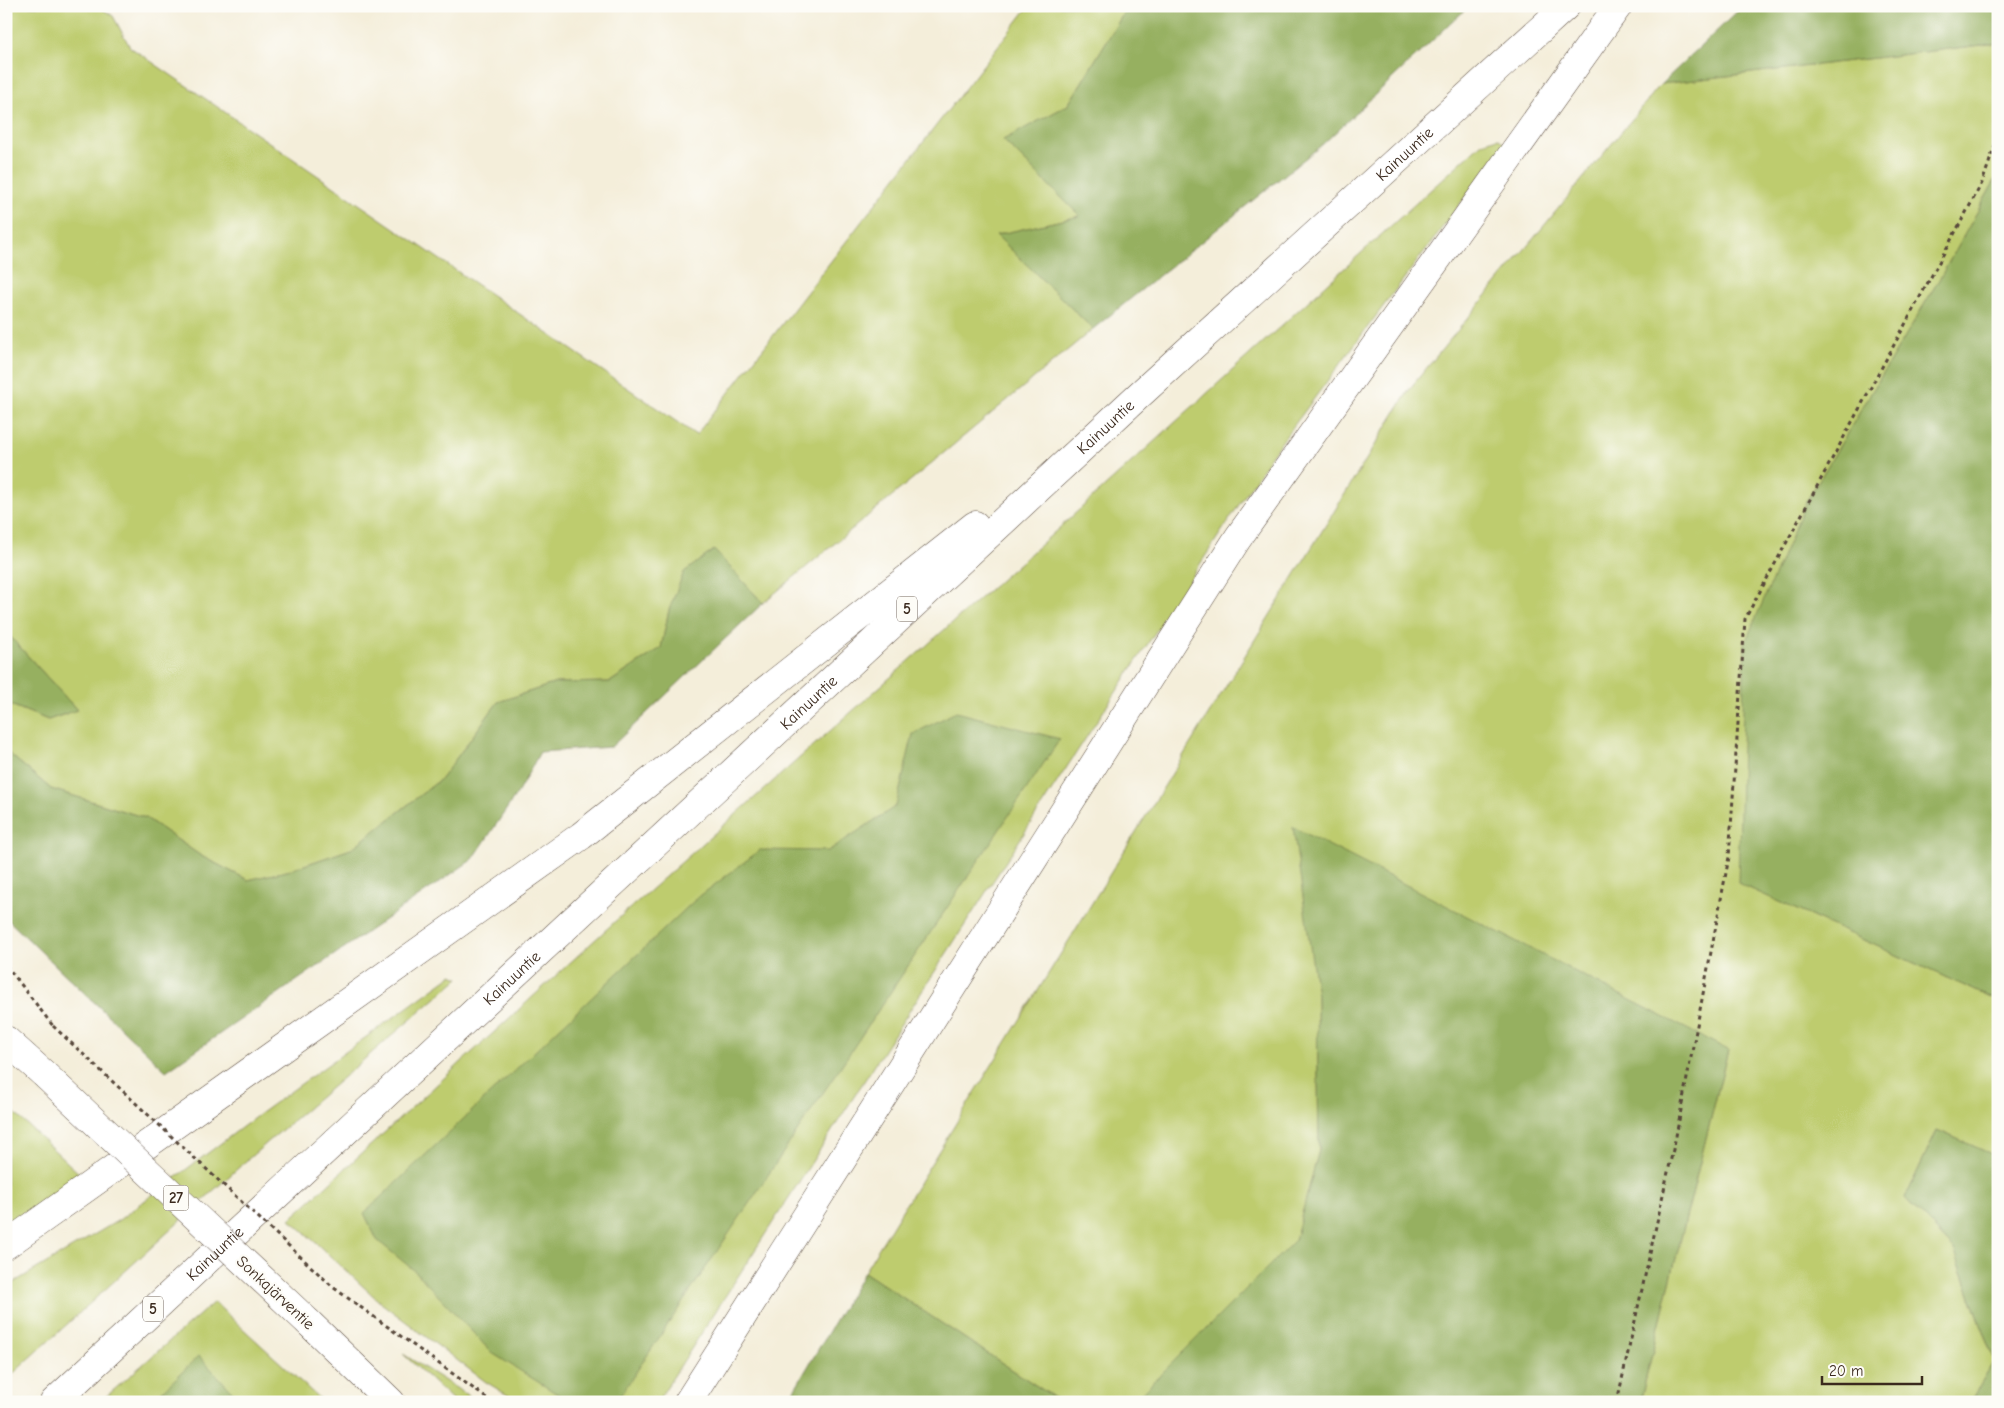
<svg xmlns="http://www.w3.org/2000/svg" width="2004" height="1408" viewBox="0 0 2004 1408" font-family="'Comic Neue',sans-serif">
<rect width="100%" height="100%" fill="#fdfcf7"/>
<filter id="ink" filterUnits="userSpaceOnUse"><feTurbulence type="fractalNoise" baseFrequency=".02" numOctaves="2"/><feDisplacementMap in="SourceGraphic" scale="10" xChannelSelector="R" yChannelSelector="G"/><feConvolveMatrix kernelMatrix="1 2 1 2 8 2 1 2 1" color-interpolation-filters="sRGB"/></filter>
<filter id="wash" filterUnits="userSpaceOnUse"><feTurbulence type="fractalNoise" baseFrequency=".0096" numOctaves="4" result="noise"/><feDisplacementMap in="SourceGraphic" scale="20" xChannelSelector="R" yChannelSelector="G"/><feGaussianBlur stdDeviation="1.12" result="paint"/><feColorMatrix in="noise" values="0 0 0 0 0 0 0 0 0 0 0 0 0 0 0 0 0 1.4 0 .05"/><feComposite in="paint" operator="in"/></filter>
<g filter="url(#wash)">
<rect width="100%" height="100%" fill="#f4eeda"/>
<path fill="#becc6e" stroke="#7c7b46" d="M6,6H98L113,16L130,47L696,435L1029,6H1128L1068,105L1004,140L1080,216L997,235L1093,329L763,603L714,551L669,610L661,648L610,682L556,683L498,702L441,779L351,849L287,871L248,880L201,856L146,818L51,789L6,751V703L48,720L77,710L6,632Z
M1998,43V175L1940,278L1806,502L1738,883L1998,1001V1157L1937,1130L1905,1198L1954,1249L1994,1361L1970,1402H1640L1728,1050L1317,995L1319,1151L1295,1241L1133,1402H1061L864,1272L1411,387L1661,84Z
M1498,138L1505,144L1271,456L1061,776L657,1402H519L486,1382L381,1303L290,1219L621,916L1057,530L1482,143Z
M452,975L459,978L247,1160L6,1380V1287L119,1220L261,1113Z
M6,1105L84,1178L6,1233Z
M214,1302L323,1402H100Z
M403,1354L478,1402H455Z"/>
<path fill="#96b061" stroke="#686d40" d="M1128,6H1469L1323,144L1093,329L996,235L1080,216L1003,140L1068,105Z
M1743,6H1998V43L1661,84Z
M1998,175V1001L1738,883L1745,643L1806,502L1940,278Z
M714,550L763,603L611,747L540,752L518,792L473,859L166,1071L6,918V751L51,789L146,818L201,856L248,880L287,871L351,849L441,779L498,702L556,683L610,682L661,648L669,610L684,572Z
M6,632L77,710L48,720L6,703Z
M956,712L1060,739L616,1402H570L492,1353L416,1272L377,1240L364,1213L696,899L760,850L828,851L896,806L913,734Z
M1293,827L1728,1050L1640,1402H1133L1295,1240L1319,1150L1317,995Z
M1937,1130L1998,1157V1402H1970L1994,1361L1954,1249L1905,1198Z
M864,1272L1061,1402H787Z
M199,1356L242,1402H151Z"/>
</g>
<g filter="url(#ink)">
<g fill="none" stroke-linecap="round" stroke-linejoin="round">
<defs>
<g id="highway">
<path d="M6,1040L44,1074"/>
<path d="M6,1245L581,836L975,525"/>
<path d="M308,1322L391,1402"/>
<path id="s1" d="M54,1402L1137,397L1566,6"/>
<path d="M688,1402L1238,538L1618,6"/>
</g>
</defs>
<use href="#highway" stroke="#57473a" stroke-width="29"/>
<path stroke="#57473a" stroke-width="3" stroke-dasharray="4 4" stroke-linecap="butt" d="M6,965L53,1026
M334,1288L492,1402
M1617,1402L1676,1136L1729,857L1745,619L1982,183L1998,137"/>
<use href="#highway" stroke="#fff" stroke-width="28"/>
<defs>
<path id="highway-bridge" d="M44,1074L308,1322"/>
</defs>
<use href="#highway-bridge" stroke="#57473a" stroke-width="29" stroke-linecap="butt"/>
<path stroke="#57473a" stroke-width="3" stroke-dasharray="4 4" stroke-linecap="butt" d="M53,1026L334,1288"/>
<use href="#highway-bridge" stroke="#fff" stroke-width="28"/>
</g>
</g>
<g text-anchor="middle" stroke-width="4.5" stroke-linejoin="round" paint-order="stroke">
<g fill="#fdfcf7" stroke="#75695f" stroke-width="1">
<rect x="897" y="596.5" width="20" height="25" rx="4"/>
<rect x="163.5" y="1185.5" width="25" height="25" rx="4"/>
<rect x="143" y="1296.5" width="20" height="25" rx="4"/>
</g>
<g font-size="15" font-weight="bold" fill="#3b2a1e">
<text x="907" y="614">5</text>
<text x="176" y="1203">27</text>
<text x="153" y="1314">5</text>
</g>
<g font-size="16" fill="#3b2a1e" stroke="#fdfcf7">
<text dy="6" stroke="none"><textPath href="#s1" startOffset="1839">Kainuuntie</textPath></text>
<text dy="6" stroke="none"><textPath href="#s1" startOffset="1434">Kainuuntie</textPath></text>
<text dy="6" stroke="none"><textPath href="#s1" startOffset="1029">Kainuuntie</textPath></text>
<text dy="6" stroke="none"><textPath href="#s1" startOffset="624">Kainuuntie</textPath></text>
<text dy="6" stroke="none"><textPath href="#s1" startOffset="219">Kainuuntie</textPath></text>
<text transform="translate(276 1292) rotate(43)" y="6">Sonkajärventie</text>
</g>
</g>
<rect width="2004" height="1408" fill="none" stroke="#fdfcf7" stroke-width="25"/>
<path d="M1822 1376v8h100v-8" fill="none" stroke="#3b2a1e" stroke-width="2.5"/>
<text x="1829" y="1376" font-size="15" fill="#3b2a1e" stroke="#fdfcf7" stroke-width="4" paint-order="stroke">20 m</text>
</svg>
